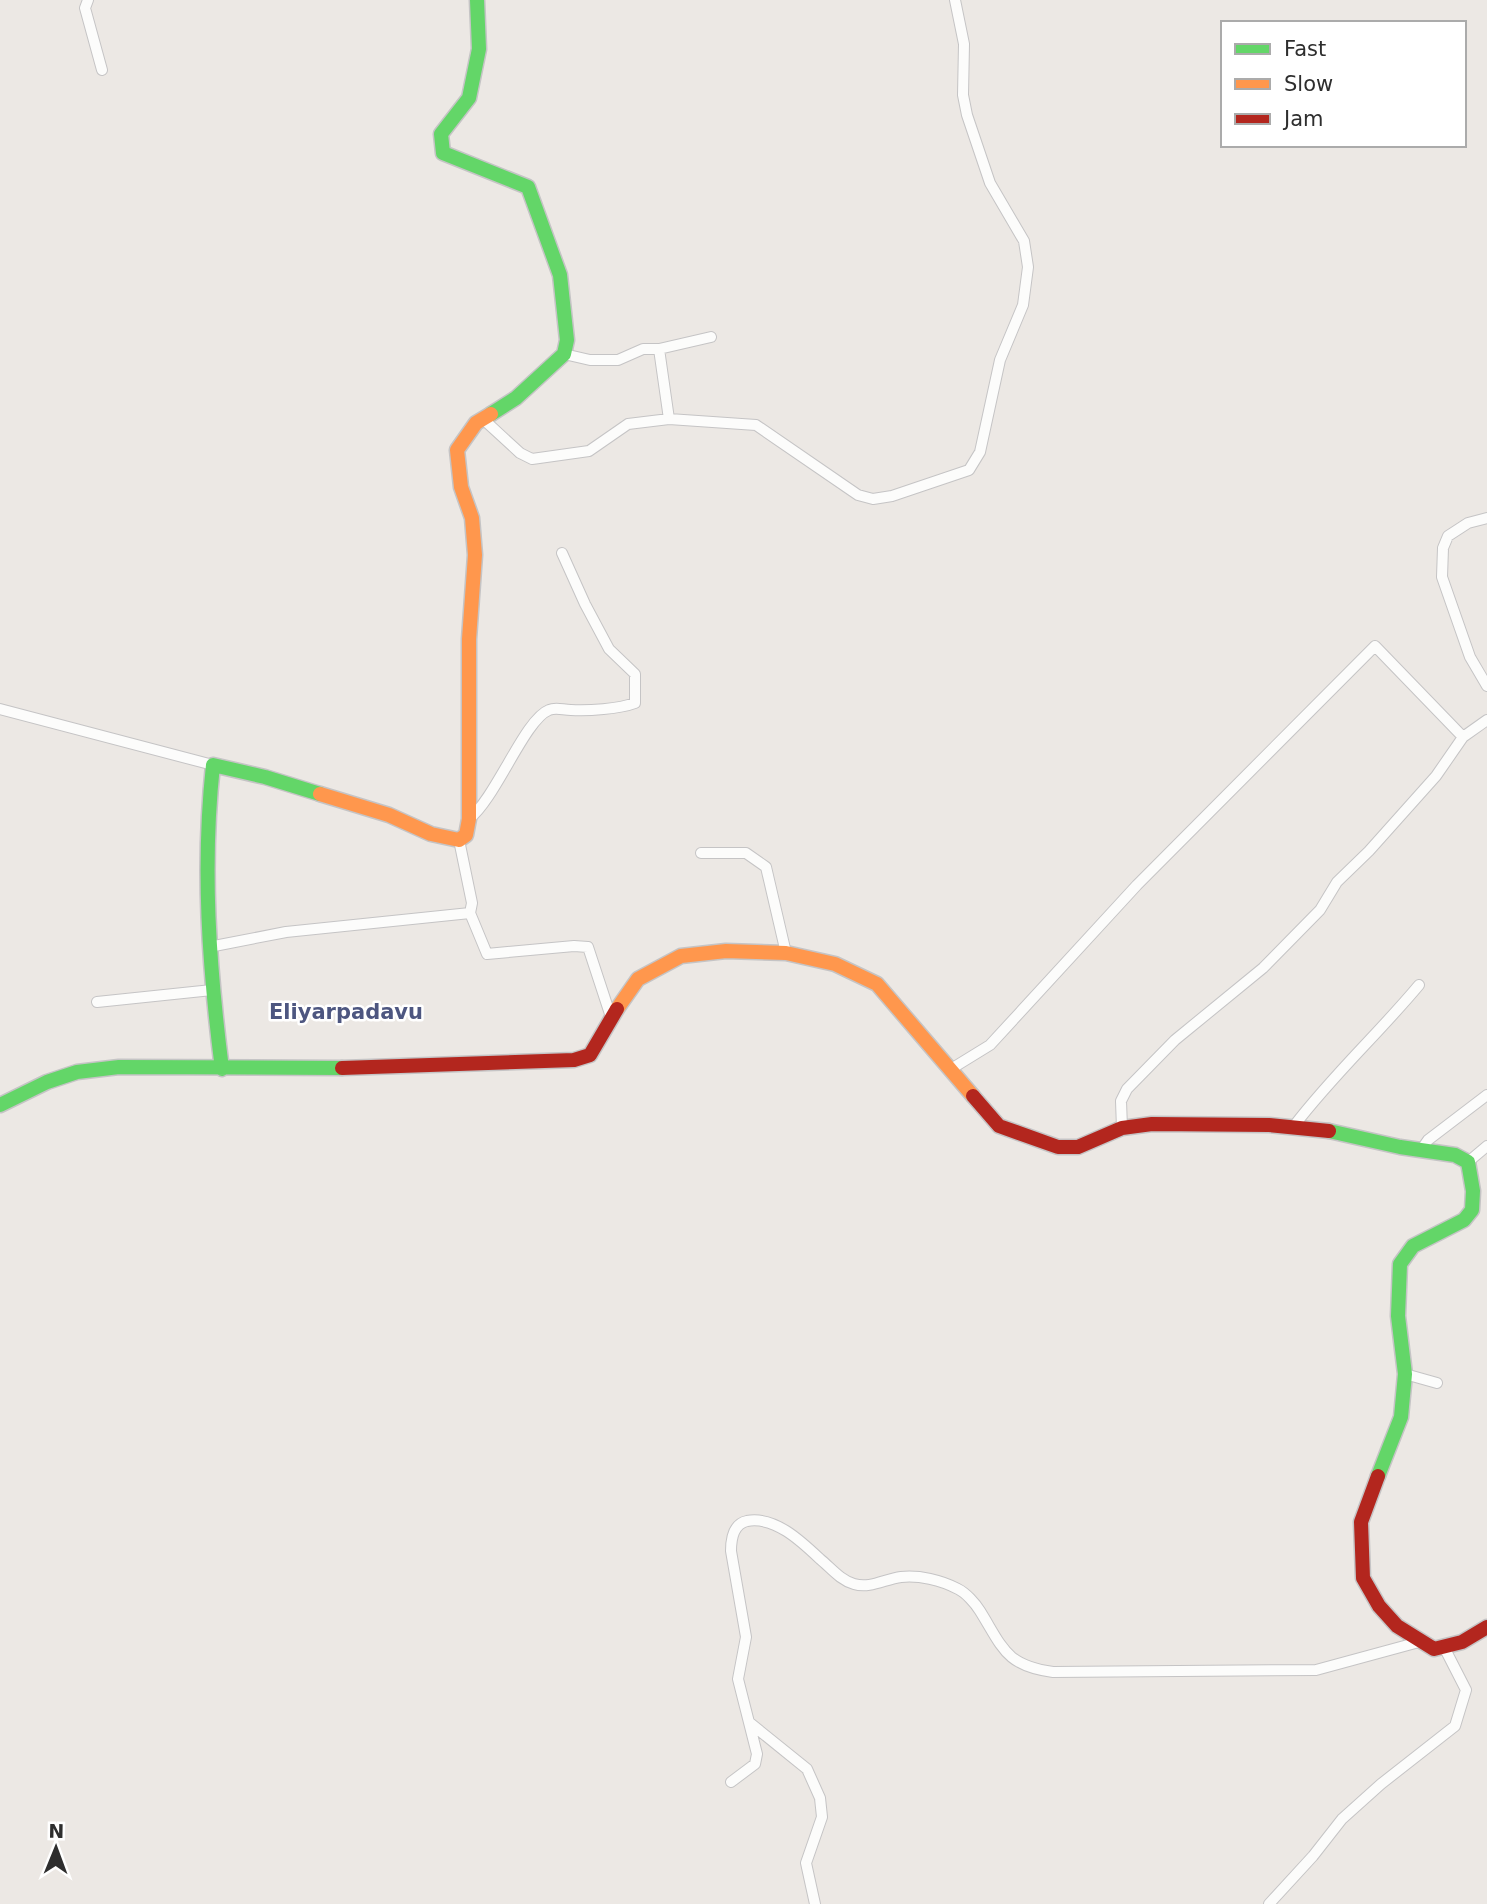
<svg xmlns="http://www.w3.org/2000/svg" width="1487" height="1904" viewBox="0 0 1487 1904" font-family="'DejaVu Sans',sans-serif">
<rect width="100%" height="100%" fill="#ece8e4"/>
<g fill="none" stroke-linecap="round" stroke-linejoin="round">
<defs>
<path id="street" d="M88,0L85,8L102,70
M659,349L669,419
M564,354L590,360H618L643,349H659L711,337
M482,418L520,453L532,459L589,451L628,424L669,419L756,425L858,495L873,499L892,496L969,470L980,452L1000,360L1023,305L1028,267L1024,241L990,183L967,115L963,95L964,44L955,0
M1487,518L1468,523L1448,536L1443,548L1442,577L1470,657L1487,686
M0,709L213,765
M469,819C496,798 525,719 549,710C556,707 563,710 571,710C588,711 619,709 635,703V674L609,649L585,604L562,553
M459,840L472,903L470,913L487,954L574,946L588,947L611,1017
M701,853H746L766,867L786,953
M209,947L286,932L470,913
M97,1002L212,990
M951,1069L990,1045L1137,885L1375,646L1463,737L1487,720
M1294,1126C1332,1076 1379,1033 1419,985
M1122,1128L1121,1101L1127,1089L1175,1040L1263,968L1320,910L1337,882L1369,851L1436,776L1463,737
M1421,1150L1428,1140L1487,1095
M1468,1162L1487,1146
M1405,1374L1437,1383
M750,1723L807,1769L820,1798L822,1817L806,1863L815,1904
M731,1782L755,1764L757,1754L738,1679L746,1637L731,1551C731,1539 733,1524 747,1521C775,1516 801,1541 820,1559C831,1568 840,1580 854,1584C870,1589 885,1579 901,1577C919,1575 941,1580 958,1589C966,1593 975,1603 980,1611C1003,1648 1006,1666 1053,1672L1316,1670L1419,1642
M1269,1904L1313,1856L1342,1819L1381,1784L1455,1726L1466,1690L1445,1649"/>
<path id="fast" d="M477,0L479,49L469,98L441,134L443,153L528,187L560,275L567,340L564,354L516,398L491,414
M222,1069C209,967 202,867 213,765L265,777L320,794
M0,1105L47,1082L77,1072L119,1067L342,1068
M1329,1131L1400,1147L1455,1155L1468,1162L1473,1191L1472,1210L1464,1220L1413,1246L1400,1264L1398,1316L1405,1374L1401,1417L1378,1476"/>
<path id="slow" d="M320,794L389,815L431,834L459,840L466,835L469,819V639L475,555L472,518L461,487L457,450L476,423L491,414
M617,1009L638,979L681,956L726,951L786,953L835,964L877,984L973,1096"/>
<path id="jam" d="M342,1068L574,1060L590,1055L617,1009
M973,1096L999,1126L1058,1147H1078L1122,1128L1152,1124L1269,1125L1329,1131
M1378,1476L1361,1522L1363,1578L1379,1606L1397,1626L1434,1649L1462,1642L1487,1627"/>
</defs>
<use href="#street" stroke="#c5c4c5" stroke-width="12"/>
<use href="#fast" stroke="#c5c4c5" stroke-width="17"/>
<use href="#slow" stroke="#c5c4c5" stroke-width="17"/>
<use href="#jam" stroke="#c5c4c5" stroke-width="17"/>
<use href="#street" stroke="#fcfcfb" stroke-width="10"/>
<use href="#fast" stroke="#63d668" stroke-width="14"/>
<use href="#slow" stroke="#ff974d" stroke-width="14"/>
<use href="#jam" stroke="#b3261e" stroke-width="14"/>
</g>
<g text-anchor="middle" stroke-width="5" stroke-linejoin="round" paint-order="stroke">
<g font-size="21" font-weight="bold" fill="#4d5680" stroke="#fff">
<text x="346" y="1019">Eliyarpadavu</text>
</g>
</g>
<rect x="1221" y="21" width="245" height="126" fill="#ffffff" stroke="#ababab" stroke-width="2"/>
<rect x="1235" y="44" width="35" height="10" fill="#63d668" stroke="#ababab" stroke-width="2"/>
<text x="1284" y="56" font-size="21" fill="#2e2e2e">Fast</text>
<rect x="1235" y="79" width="35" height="10" fill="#ff974d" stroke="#ababab" stroke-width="2"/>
<text x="1284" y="91" font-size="21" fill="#2e2e2e">Slow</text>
<rect x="1235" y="114" width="35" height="10" fill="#b3261e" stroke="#ababab" stroke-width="2"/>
<text x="1284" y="126" font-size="21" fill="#2e2e2e">Jam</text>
<g transform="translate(56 1848) rotate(1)" stroke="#ffffff" stroke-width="5" paint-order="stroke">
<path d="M0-5L12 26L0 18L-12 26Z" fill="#2e2e2e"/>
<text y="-10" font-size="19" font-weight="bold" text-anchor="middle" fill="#2e2e2e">N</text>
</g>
</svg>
